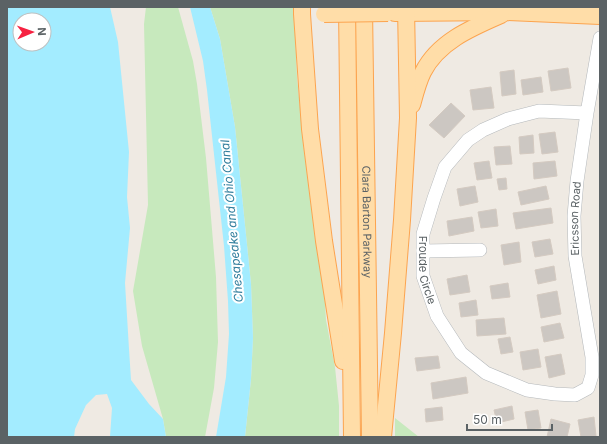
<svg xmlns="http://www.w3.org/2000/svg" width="607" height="444" viewBox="0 0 607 444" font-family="Inter,sans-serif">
<rect width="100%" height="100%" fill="#efeae3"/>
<path fill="#c7e9bd" d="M146,7H178L193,61L197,84L206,158L216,277L218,342L214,388L205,437H166L163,419L142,346L133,291L148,205L144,24Z
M210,7H294L297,77L304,149L324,286L326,320L335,367L339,406V437H245L251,379L253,338L251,284L235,127L220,39Z
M395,418L419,437H395Z"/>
<path fill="#a3ecff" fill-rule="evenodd" d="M7,7H110L118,42L129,152L127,197L130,228L125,283L129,349L131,380L149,404L163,419L166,437H110L112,408L107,394L96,395L86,405L75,429L74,437H7ZM20,20H44V44H20Z
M190,7H210L220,39L235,127L251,284L253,338L251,379L245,437H216L226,377L229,334L228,301L224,246L207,90L203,61Z"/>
<path fill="#ccc7c2" stroke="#d4cac1" d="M568,68L571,88L551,91L548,71Z
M514,70L516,94L502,96L500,72Z
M541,77L543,92L523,95L521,80Z
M491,87L494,108L473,110L470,90Z
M451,103L465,116L444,138L429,125Z
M555,132L558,152L542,154L539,134Z
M533,135L534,153L520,154L519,137Z
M510,146L512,164L496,165L494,147Z
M489,161L492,178L477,180L474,163Z
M555,161L557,176L534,179L533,163Z
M506,178L507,189L499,190L497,179Z
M475,186L478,202L460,206L457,189Z
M546,186L549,199L521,205L518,192Z
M551,208L553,223L516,229L513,213Z
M496,209L498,226L481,228L478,212Z
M472,217L474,231L449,236L447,221Z
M550,239L553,254L535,257L532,242Z
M519,242L521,262L504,265L501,245Z
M554,266L556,280L538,284L535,270Z
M467,275L470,292L450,295L447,279Z
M508,283L510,297L492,299L490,286Z
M557,291L561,314L541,318L537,295Z
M476,300L478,315L461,317L459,303Z
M504,318L506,334L477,336L476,320Z
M560,323L564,338L544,342L541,327Z
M510,337L513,352L501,354L498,339Z
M538,349L541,367L523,370L520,352Z
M561,354L565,374L549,378L545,357Z
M438,356L440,368L417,371L415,358Z
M466,377L468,393L433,399L431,383Z
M512,406L514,419L497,423L494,410Z
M442,407L443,420L426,422L425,409Z
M538,410L541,428L528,430L525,412Z
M594,417L596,436L581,437L578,420Z
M551,419L570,424L567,437H547Z"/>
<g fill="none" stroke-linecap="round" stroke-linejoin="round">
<defs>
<g id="minor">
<path id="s1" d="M587,113L539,111L508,119L483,130L468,140L445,167L434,198L423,234V276L437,316L461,353L486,373L527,390L555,394L575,395L588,388L592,375V357L575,256L574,216L577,181L587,113L600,38"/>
<path d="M423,251L480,250"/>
</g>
<g id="major">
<path d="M302,7V14L310,129L324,241L343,361"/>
<path d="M347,7L352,437"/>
<path id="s2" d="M364,7L370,437"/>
<path d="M395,13L507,12L600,16"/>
<path d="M412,105C415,94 418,82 423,72C438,42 471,28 501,15"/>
<path d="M383,437L393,333L402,220L408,118L406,7"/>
</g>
</defs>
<use href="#minor" stroke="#b4b8bb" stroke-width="14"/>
<use href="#major" stroke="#fca44f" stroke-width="18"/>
<use href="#minor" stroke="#fff" stroke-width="13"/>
<use href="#major" stroke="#ffdda8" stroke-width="16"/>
<defs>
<path id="major-bridge" d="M324,14L388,13"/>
</defs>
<use href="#major-bridge" stroke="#fca44f" stroke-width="18" stroke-linecap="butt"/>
<use href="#major-bridge" stroke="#ffdda8" stroke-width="16"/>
</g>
<g text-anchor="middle" stroke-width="4" stroke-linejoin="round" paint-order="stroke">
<g font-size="11" fill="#5b6265" stroke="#fff">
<text dy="4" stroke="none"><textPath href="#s1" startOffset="671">Ericsson Road</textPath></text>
<text dy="4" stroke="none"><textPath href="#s2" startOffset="215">Clara Barton Parkway</textPath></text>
<text dy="4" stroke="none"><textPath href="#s1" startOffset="268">Froude Circle</textPath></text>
</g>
<g font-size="12" font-style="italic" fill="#317e9d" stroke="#fff">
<text transform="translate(232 221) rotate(-95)" y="4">Chesapeake and Ohio Canal</text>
</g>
</g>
<rect width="607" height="444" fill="none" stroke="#5b6265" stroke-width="16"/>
<g transform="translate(32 32) rotate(88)"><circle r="19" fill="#ffffff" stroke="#bdc0c1"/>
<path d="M0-3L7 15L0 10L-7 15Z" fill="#f62242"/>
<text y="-6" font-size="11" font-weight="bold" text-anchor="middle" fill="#5b6265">N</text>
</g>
<path d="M467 424v6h85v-6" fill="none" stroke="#5b6265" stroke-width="2"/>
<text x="473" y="424" font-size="12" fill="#5b6265" stroke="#ffffff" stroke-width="3" paint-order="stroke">50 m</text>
</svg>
